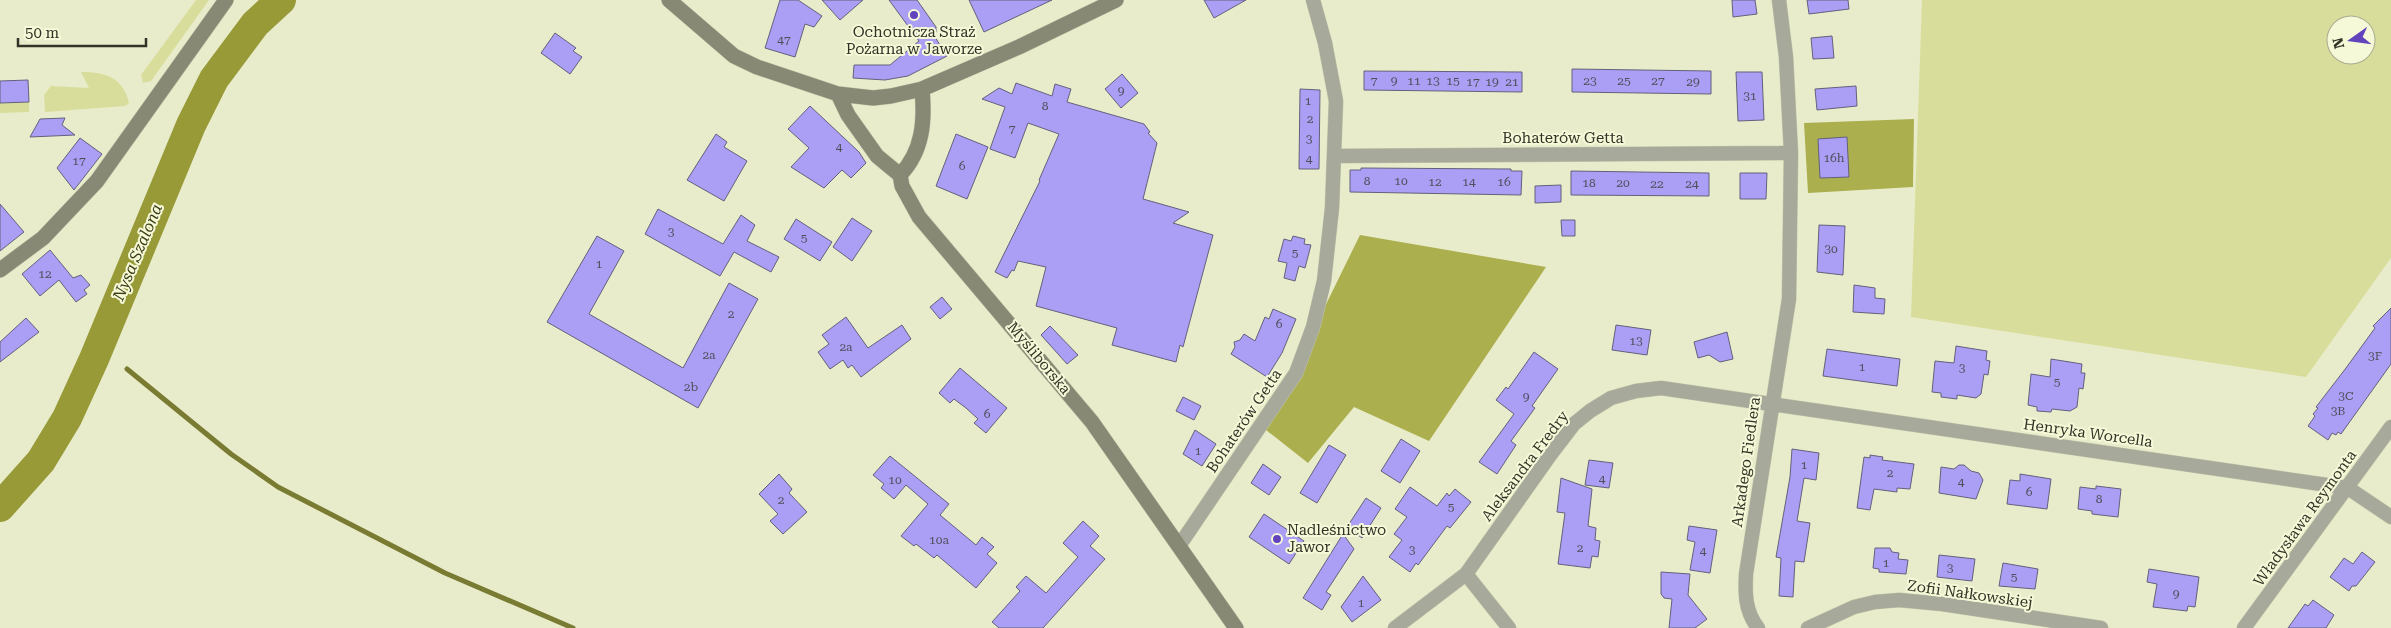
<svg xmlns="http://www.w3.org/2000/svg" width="2391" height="628" viewBox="0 0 2391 628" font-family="'Roboto Serif',serif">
<rect width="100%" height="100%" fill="#e9eccb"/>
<path fill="#d9dd9b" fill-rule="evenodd" d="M196,0H209L151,81L143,83L141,75Z
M1922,0H2391V258L2306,377L1911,317ZM2336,25H2366V55H2336Z
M81,72C105,72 123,77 129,103L125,106L45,112L44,95L51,86L89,88Z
M29,102V112L0,113V103Z"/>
<path fill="#abaf4d" d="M1914,119L1913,187L1808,193L1804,123Z
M1360,235L1546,267L1429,441L1354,407L1308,463L1261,426L1283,392Z"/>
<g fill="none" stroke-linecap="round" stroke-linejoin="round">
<path stroke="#797b32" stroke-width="5" d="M127,369L231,454L278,487L445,573L573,628"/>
<path stroke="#979a37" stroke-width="30" d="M0,507L41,461L67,418L94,359L191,125L214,79L255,24L281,0"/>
</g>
<path fill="#aa9ff4" stroke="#63607c" d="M780,0H798L822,16L814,27L805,24L795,57L765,48Z
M822,0H863L840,20Z
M889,0H917L936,27V32L933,34L947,56L908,76L885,80L853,78L854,65H890L919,41Z
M969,0H1052L984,32Z
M1204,0H1246L1214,18Z
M1732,0H1755L1757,14L1733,17Z
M1807,0H1848L1849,9L1809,14Z
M555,33L576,48L573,51L582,57L570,74L541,53Z
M1832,36L1834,58L1813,59L1811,38Z
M1572,69L1711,71V94L1572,92Z
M1364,71L1522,72V92L1364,90Z
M1736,72H1762L1764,120L1738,121Z
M1122,74L1138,93L1121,108L1105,89Z
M28,80L29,102L0,103V81Z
M1016,83L1052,96L1055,84L1071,89L1067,102L1144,124L1150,132L1148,133L1157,143L1143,199L1189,212L1173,223L1213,235L1183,347L1180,345L1176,362L1112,345L1117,328L1036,306L1046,267L1018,261L1014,271L1012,270L1007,278L995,272L1040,181L1039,180L1059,134L1028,123L1015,158L990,149L1005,107L982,99L999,88L1012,94Z
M1856,86L1857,106L1817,110L1815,89Z
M1300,89L1320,90L1319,169H1299Z
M810,106L859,152L866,163L851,178L842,170L824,188L791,167L809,148L788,129Z
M65,118L62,125L75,135L30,137L40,119Z
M716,134L727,142L724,147L747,161L724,201L687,180Z
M956,134L988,147L967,199L936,186Z
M1847,137L1849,177L1820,178L1818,139Z
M80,138L102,154L74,190L57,168Z
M1361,168L1511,169V171H1522L1521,195L1350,192V170H1361Z
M1571,171L1709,173V196L1571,195Z
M1740,173H1767L1766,199H1740Z
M1561,185V202L1535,203V186Z
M0,204L24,232L0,251Z
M658,209L723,244L741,215L755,225L747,241L779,257L771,272L734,252L720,276L645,234Z
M852,218L872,231L852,261L833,247Z
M796,219L832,242L820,261L784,239Z
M1561,220H1575V236H1562Z
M1819,225L1845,226L1843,275L1817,272Z
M597,236L624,251L589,314L683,368L729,283L758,299L698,408L547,322Z
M1293,236L1305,239L1304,244L1311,245L1305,268L1299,266L1295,281L1284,278L1287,263L1278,261L1284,239L1291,241Z
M50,250L73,278L81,275L90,285L84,290L87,294L76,302L59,280L40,296L22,274Z
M1854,285L1875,288V298L1885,299L1884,314L1853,312Z
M942,297L952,309L940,319L930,307Z
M2391,308V364L2341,434L2338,432L2336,435L2332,433L2328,440L2308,426L2315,416L2313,414L2318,408L2316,407L2346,368L2375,328L2373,326Z
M1273,309L1296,319L1282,353L1267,377L1231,354L1235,347L1234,342L1240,340L1244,334L1255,341L1265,317L1269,319Z
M846,317L868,348L902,325L911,339L861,377L852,365L848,368L843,360L830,369L818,352L829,344L822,335Z
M26,318L39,332L0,362V342Z
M1616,325L1651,330L1647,355L1612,350Z
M1050,326L1078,355L1067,364L1041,335Z
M1727,332L1733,359L1720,362L1709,355L1698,358L1694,342Z
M1956,346L1987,351L1986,360L1990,361L1988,375L1984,374L1981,394L1976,398L1957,395V399L1941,397V393L1932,392L1935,361L1954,363Z
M1827,349L1900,359L1897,386L1823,376Z
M1534,352L1558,369L1532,406L1535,408L1511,441L1516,445L1497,474L1479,462L1514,414L1496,400L1506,387L1508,389Z
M2051,359L2082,364L2081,373H2085L2083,389L2079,388L2077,407L2070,411L2052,409L2051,412L2037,411V407L2028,405L2031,374L2050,377Z
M960,368L1007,408L986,433L974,423L978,419L966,408L954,399L950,403L939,393Z
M1183,397L1201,406L1194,420L1176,411Z
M1195,430L1216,444L1202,466L1183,454Z
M1401,439L1420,451L1400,483L1381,471Z
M1329,445L1346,455L1317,503L1300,493Z
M1792,449L1819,453L1816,480L1804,478L1797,521L1810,523L1804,562L1795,561L1793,597L1779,596L1781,558L1776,557L1790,477Z
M1870,455L1883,457L1882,460L1914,464L1910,489L1897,488V492L1874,489L1870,510L1857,508L1864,457L1870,458Z
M890,456L949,504L940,515L976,545L982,537L994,547L987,554L997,563L976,588L937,555L934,558L916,544L914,546L901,536L928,504L906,485L894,499L881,488L884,484L873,475Z
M1589,460L1613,463L1609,488L1585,485Z
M1263,464L1281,477L1269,495L1251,483Z
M1959,465H1964L1971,471L1979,473L1983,480L1976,499L1939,493L1941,467L1954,469Z
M779,474L792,489L789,493L807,512L783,534L770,521L778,514L759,494Z
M2020,474L2051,479L2047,509L2007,504L2010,480L2020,481Z
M1561,478L1592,489L1588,526L1596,528L1595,540L1600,541L1598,557L1592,556L1590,568L1558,564L1565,513L1557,512Z
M2096,486L2121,489L2118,517L2092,514V511L2078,509L2080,487L2096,489Z
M1410,487L1437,506L1447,493L1449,496L1455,489L1471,502L1450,528L1447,526L1418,565L1416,563L1410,572L1389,557L1402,540L1394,534L1407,517L1395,509Z
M1366,498L1381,508L1362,538L1347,527Z
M1264,514L1304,541L1289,564L1249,537Z
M1083,521L1099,536L1090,546L1105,559L1043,628H999L992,622L1020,591L1016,587L1026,576L1046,593L1078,557L1063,543Z
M1689,526L1717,530L1710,573L1690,570L1695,542L1687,540Z
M1343,534L1354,549L1326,592L1331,595L1322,610L1303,598Z
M1875,548H1890L1892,552L1899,553L1898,559L1908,560L1906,574L1879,572V569L1873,568Z
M2362,552L2375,562L2356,586H2352L2349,591L2330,577L2344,558L2353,564Z
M1939,555L1975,559L1972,581L1937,577Z
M2003,563L2038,569L2035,589L1999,586Z
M2149,569L2199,577L2195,607L2188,606L2187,611L2153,607L2157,584L2147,582Z
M1661,572L1690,574L1688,595L1707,619L1695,628H1669L1672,599L1664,598L1661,594Z
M1363,576L1381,600L1352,622L1341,607Z
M2313,600L2334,615L2326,628H2288L2305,604L2308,606Z"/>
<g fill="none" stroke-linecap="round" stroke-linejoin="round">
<defs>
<path id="street" d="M1335,156L1791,153
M1179,546L1296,373L1313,327L1324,281L1332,208L1336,101L1325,43L1313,0
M1466,574L1509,628
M1395,628L1466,574L1551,454L1574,424L1590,411L1611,398L1636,391L1661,388L2348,488L2391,517
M1758,628C1745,611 1745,594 1746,574L1789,299L1791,153L1786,57L1779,0
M1808,628L1854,607L1875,602L1899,600L1942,604L2101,628
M2244,628L2391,427"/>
<path id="secondary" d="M669,0L734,56L757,67L838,94L873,98L891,96L922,89L1021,46L1116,0
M838,94L848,115L877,156L900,175L902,186L919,217L1092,422L1236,628
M900,175C923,151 925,121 922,89
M0,270L43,238L97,181L226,0"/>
</defs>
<use href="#street" stroke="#c4c7aa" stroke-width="15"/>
<use href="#secondary" stroke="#c4c7aa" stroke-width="16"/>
<use href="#street" stroke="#a7a99b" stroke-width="14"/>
<use href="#secondary" stroke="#888975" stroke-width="15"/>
</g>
<g fill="#6144bc" stroke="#f6f9d8" stroke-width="2">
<circle cx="914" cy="15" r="5"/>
<circle cx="1277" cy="539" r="5"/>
</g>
<g text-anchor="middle" stroke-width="4" stroke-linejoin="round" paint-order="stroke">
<g font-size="12" fill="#504e5a">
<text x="784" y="44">47</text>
<text x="1374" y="85">7</text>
<text x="1394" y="85">9</text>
<text x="1414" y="85">11</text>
<text x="1433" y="85">13</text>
<text x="1453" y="85">15</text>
<text x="1590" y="85">23</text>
<text x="1624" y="85">25</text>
<text x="1658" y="85">27</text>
<text x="1473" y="86">17</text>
<text x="1492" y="86">19</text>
<text x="1512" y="86">21</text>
<text x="1693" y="86">29</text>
<text x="1121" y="95">9</text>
<text x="1750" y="100">31</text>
<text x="1308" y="105">1</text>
<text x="1045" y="110">8</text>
<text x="1310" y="123">2</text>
<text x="1012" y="133">7</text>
<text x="1309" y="143">3</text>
<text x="839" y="151">4</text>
<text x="1834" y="162">16h</text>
<text x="1309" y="163">4</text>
<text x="79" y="165">17</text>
<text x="962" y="170">6</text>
<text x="1367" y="185">8</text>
<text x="1401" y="185">10</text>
<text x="1435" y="186">12</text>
<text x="1469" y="186">14</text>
<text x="1504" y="186">16</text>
<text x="1589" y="187">18</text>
<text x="1623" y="187">20</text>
<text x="1657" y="188">22</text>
<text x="1692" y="188">24</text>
<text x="671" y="236">3</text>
<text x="804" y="242">5</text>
<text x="1831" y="253">30</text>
<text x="1295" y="257">5</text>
<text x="599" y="268">1</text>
<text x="45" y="278">12</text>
<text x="731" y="318">2</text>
<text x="1279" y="328">6</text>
<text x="1636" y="345">13</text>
<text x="846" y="351">2a</text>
<text x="709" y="359">2a</text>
<text x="2375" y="360">3F</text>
<text x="1862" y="371">1</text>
<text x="1962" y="372">3</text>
<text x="2057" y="386">5</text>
<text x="691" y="391">2b</text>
<text x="2346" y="400">3C</text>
<text x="1526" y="401">9</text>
<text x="2338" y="415">3B</text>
<text x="987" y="418">6</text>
<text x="1198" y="455">1</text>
<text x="1804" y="469">1</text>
<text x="1890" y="477">2</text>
<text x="1602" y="483">4</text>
<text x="895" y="484">10</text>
<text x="1961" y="486">4</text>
<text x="2029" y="496">6</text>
<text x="2099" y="503">8</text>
<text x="781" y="504">2</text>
<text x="1451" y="511">5</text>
<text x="939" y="544">10a</text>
<text x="1580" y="552">2</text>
<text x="1412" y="554">3</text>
<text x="1703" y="555">4</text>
<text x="1886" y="567">1</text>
<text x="1950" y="572">3</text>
<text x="2014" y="581">5</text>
<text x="2176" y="598">9</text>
<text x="1361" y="607">1</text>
</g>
<g font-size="15" fill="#323327" stroke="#f6f9d8">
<text x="914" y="37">Ochotnicza Straż<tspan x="914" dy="17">Pożarna w Jaworze</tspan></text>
<text x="1287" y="535" text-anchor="start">Nadleśnictwo<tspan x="1287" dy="17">Jawor</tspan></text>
</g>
<g font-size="15" fill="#323327" stroke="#f6f9d8">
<text x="1563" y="143">Bohaterów Getta</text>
<text transform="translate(1039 358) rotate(50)" y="5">Myśliborska</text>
<text transform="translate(1244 421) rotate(-56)" y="5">Bohaterów Getta</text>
<text transform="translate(2088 433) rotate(8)" y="5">Henryka Worcella</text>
<text transform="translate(1746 462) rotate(-82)" y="5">Arkadego Fiedlera</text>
<text transform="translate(1525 466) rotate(-53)" y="5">Aleksandra Fredry</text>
<text transform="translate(2305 518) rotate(-54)" y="5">Władysława Reymonta</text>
<text transform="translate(1970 594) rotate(8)" y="5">Zofii Nałkowskiej</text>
</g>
<g font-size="16" font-style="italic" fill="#3d3f16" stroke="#f6f9d8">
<text transform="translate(137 252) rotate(-67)" y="6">Nysa Szalona</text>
</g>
</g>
<g transform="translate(2351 40) rotate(256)"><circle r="24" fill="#f6f9d8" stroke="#a8aa91"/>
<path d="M0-4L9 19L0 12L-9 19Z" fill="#6144bc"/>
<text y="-8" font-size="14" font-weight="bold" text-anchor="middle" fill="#323327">N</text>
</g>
<path d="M18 38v8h128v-8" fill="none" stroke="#323327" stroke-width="2.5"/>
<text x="25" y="38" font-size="15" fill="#323327" stroke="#f6f9d8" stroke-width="4" paint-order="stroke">50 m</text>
</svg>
